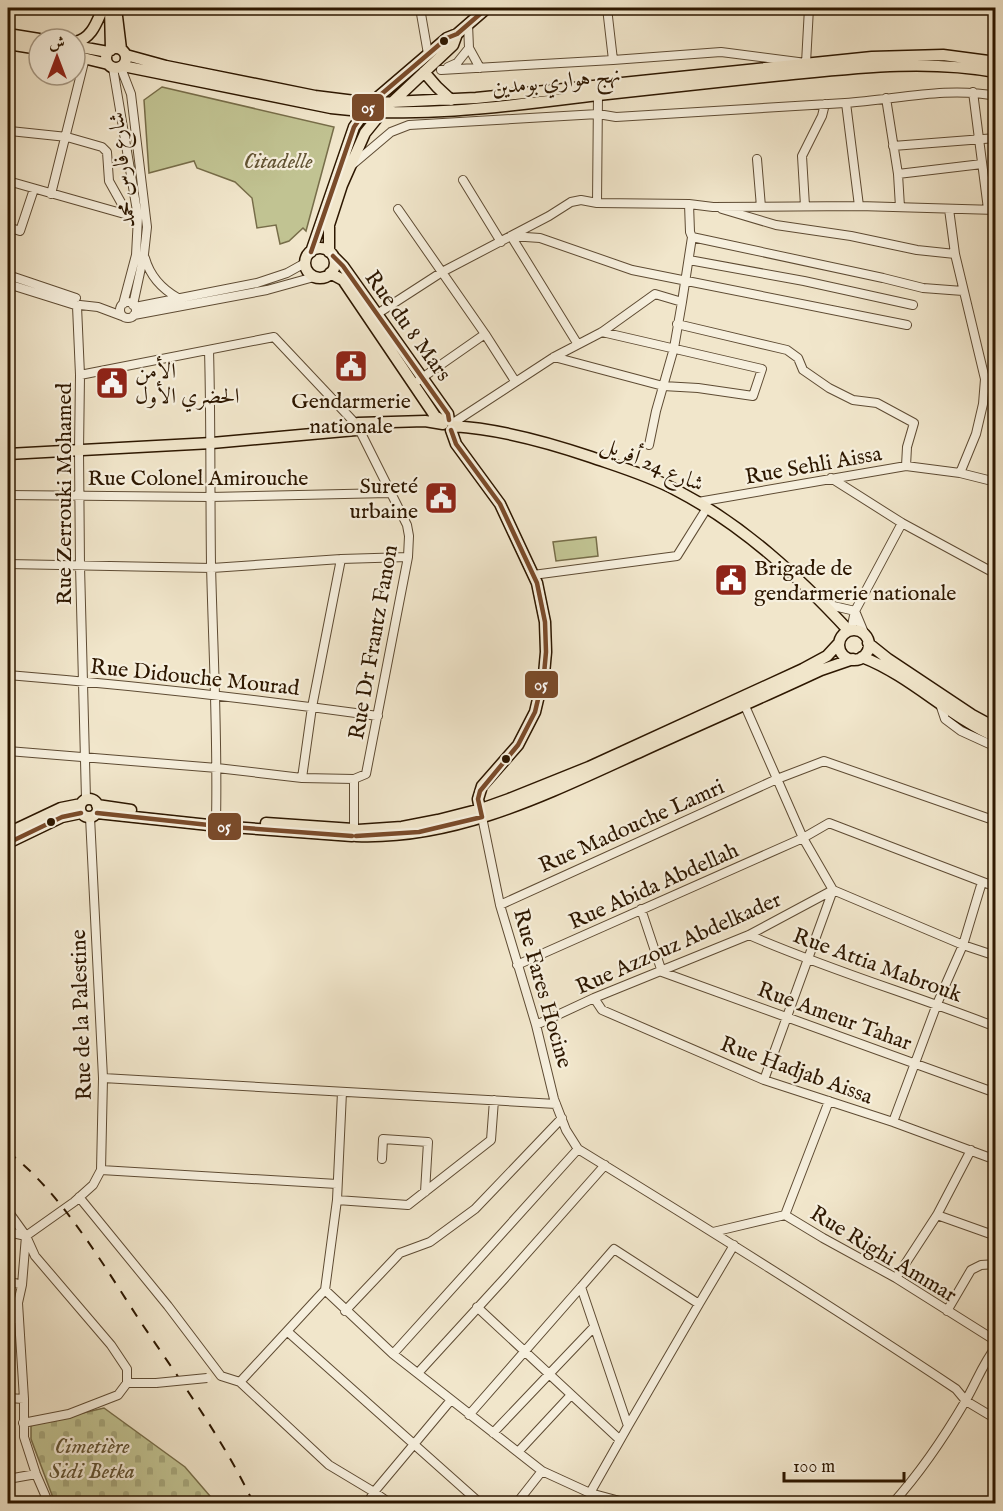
<svg xmlns="http://www.w3.org/2000/svg" width="1003" height="1511" viewBox="0 0 1003 1511" font-family="'IM FELL English',Amiri,serif">
<defs>
<pattern id="cemetery-stones" width="16" height="16" patternUnits="userSpaceOnUse" patternTransform="scale(1.5)"><rect width="16" height="16" fill="#c1c392"/><path d="M2 7V4a2 2 0 0 1 4 0v3zM10 15v-3a2 2 0 0 1 4 0v3z" fill="#a6a77c"/></pattern>
</defs>
<rect width="100%" height="100%" fill="#f1e6cb"/>
<filter id="stains"><feTurbulence type="fractalNoise" baseFrequency=".00333" numOctaves="4"/><feColorMatrix values="0 0 0 0 .2 0 0 0 0 .09 0 0 0 0 .02 0 0 0 .5 -.17"/></filter>
<radialGradient id="worn" r=".72"><stop offset=".6" stop-color="#630" stop-opacity="0"/><stop offset="1" stop-color="#630" stop-opacity=".3"/></radialGradient>
<path fill="url(#cemetery-stones)" stroke="#776d49" stroke-width="1.5" d="M104,1408L185,1467L216,1503H55L31,1439V1425Z"/>
<path fill="#c1c392" stroke="#776d49" stroke-width="1.5" d="M162,87L334,127L306,231L303,228L289,241L280,244L276,225L257,228L252,198L235,182L197,168L194,161L149,173L144,100Z
M596,537L598,556L556,561L553,542Z"/>
<g fill="none" stroke-linecap="round" stroke-linejoin="round">
<defs>
<path id="minor" d="M420,8L428,54
M468,24L469,48L480,68
M613,60L721,52L806,63L809,8
M448,67L457,63L469,48
M113,68L138,217L136,255L123,304
M121,68L131,94L147,227L144,254L133,305
M441,70L613,60L607,8
M973,92L988,209
M886,98L898,174L900,207
M846,103L859,206
M8,130L10,131L8,140
M10,131L67,137L102,147L107,152L109,181L128,215
M893,146L996,138
M757,159L761,207
M352,165L391,132L409,125L598,114L616,117C692,112 769,108 845,103C895,100 946,86 996,96
M898,174L982,164
M463,180L501,242
M8,181L128,215
M51,194L85,58
M597,203L598,95
M805,206L802,156L822,116L825,104
M398,209L485,334L515,381
M722,209L776,225L851,236L917,250L955,254
M949,209L955,254L985,379L983,404L976,434L960,473
M8,227L20,231L34,189
M511,236L540,238L632,270L907,325
M511,236L577,343
M692,237L883,278L923,288L963,291
M145,258C150,276 162,289 178,298
M689,260L804,281L913,305
M8,275L76,298
M8,284L75,305
M682,302L692,237L690,232L689,204
M120 310a8 8 0 1 1 16 0a8 8 0 1 1-16 0Z
M80,305L98,307L122,316
M77,306L80,375L79,451L80,566L86,799
M135,307L257,283L287,273L305,263
M8,309V284
M377,314L442,272L549,216L571,202L581,200L597,203L689,204L713,207L859,206L996,210
M134,315L267,290L314,277
M677,324L787,350L798,358L803,370L829,388L853,400L877,403L914,423L907,447L906,466
M209,350C211,421 210,493 211,564C213,650 218,735 216,820
M554,357L663,386L698,388L753,396L762,369L602,332
M80,375L274,337L355,423
M419,380L485,334
M453,423L554,357L602,332L655,294L682,302L674,348L656,411L649,445
M831,478L902,523L996,574
M8,495L210,497L389,493
M698,502L906,466L960,473L996,482
M8,564L212,568L341,559L408,557
M533,575L677,556L707,508
M825,604L855,611
M855,611L865,635
M851,630L855,611L902,523
M8,675C131,685 255,699 378,716
M940,704L945,719L961,731L996,747
M745,706L803,838L833,890
M8,751L217,768L302,778L354,779
M302,778L312,707L341,559
M482,817L500,905L536,1025L554,1099L566,1130L578,1149C705,1227 832,1306 956,1389L966,1401L996,1419
M354,829V779L366,774L408,557L409,536L407,525L359,429
M833,890L963,945L996,956
M500,905L777,779L824,761L996,821
M641,909L662,972L996,1093
M749,935C829,970 914,995 996,1027
M517,965L803,838L829,823L996,887
M594,998L602,1010L764,1080L893,1122L996,1160
M536,1025L594,998L749,935L833,890
M103,1078L556,1104
M764,1080L833,890
M342,1092L337,1200L325,1290L393,1354L542,1471L590,1493L628,1426L581,1287L614,1249L699,1304L734,1245
M893,1122L937,1004L963,945L982,882
M382,1159L383,1139L428,1142L425,1192
M101,1170L337,1184
M79,1197L168,1306L221,1376L240,1382L325,1290
M337,1200L408,1205L491,1140L494,1100
M8,1211L26,1236L35,1256L111,1345L127,1369V1383L118,1395L69,1414L23,1423
M785,1215L823,1238L896,1278L996,1341
M937,1215L996,1236
M8,1232L26,1236L74,1202L93,1185L101,1170L103,1078L90,817
M713,1232L785,1215L829,1101
M26,1236L22,1285L18,1303L24,1399V1437L36,1474L49,1504
M896,1278L937,1215L971,1150
M8,1281L22,1285
M477,1307L619,1439
M345,1311L400,1253L430,1242L475,1209L562,1118
M947,1311L971,1270L981,1265L996,1264
M8,1331L17,1306
M288,1332L481,1504
M393,1354L578,1149
M418,1373L504,1279L605,1165
M240,1382L329,1465L374,1492L451,1400
M127,1383H156
M8,1398L24,1399
M469,1415L581,1287
M628,1426L699,1304
M493,1433L594,1327
M518,1452L571,1395
M8,1479L36,1474
M590,1493L631,1504
M367,1504L374,1492L391,1504
M516,1504L542,1471
M892,1504C920,1473 945,1436 966,1400C976,1383 983,1363 996,1347"/>
<path id="major" d="M110,8L111,50
M116,8L121,49
M8,34L39,39
M75,42C92,39 97,21 103,8
M8,44L39,49
M75,46L108,52
M106 58a10 10 0 1 1 20 0a10 10 0 1 1-20 0Z
M126,55L166,66L315,96L371,103L476,98L872,57L943,55L996,62
M75,56L108,64
M123,66L331,108C420,119 509,106 598,95C659,88 721,82 783,75C854,68 925,59 996,72
M424,72L437,87L451,100
M305 263a15 15 0 1 1 30 0a15 15 0 1 1-30 0Z
M311,252L354,127L371,103L447,38L457,34L487,8
M329,252V225L342,185L365,133L382,112L453,45L457,34
M333,256L343,266L448,414L449,420
M330,273L343,280L435,416L444,422
M358,423L425,421L443,424
M453,426C500,429 547,442 591,457C620,467 650,476 676,490C743,525 799,577 849,631
M451,430L456,444L500,504L537,583L545,622L546,652L544,674L535,712L518,745L482,786L478,799L481,815
M8,454L212,443L356,430
M839 645a15 15 0 1 1 30 0a15 15 0 1 1-30 0Z
M868,643L888,659L972,715L996,728
M862,657C911,676 948,716 996,737
M80 808a9 9 0 1 1 18 0a9 9 0 1 1-18 0Z
M97,805L131,810
M97,813L218,826L352,836
M266,823L353,829
M358,830L402,827L438,820L481,809L509,799L589,767L803,669L827,656L839,643
M8,833L61,808L81,804
M356,836C458,840 551,792 642,751C701,724 761,698 821,670L853,659
M8,843L62,817L81,813"/>
</defs>
<use href="#minor" stroke="#5e4b33" stroke-width="10"/>
<use href="#major" stroke="#2d1700" stroke-width="13"/>
<use href="#minor" stroke="#f6efdd" stroke-width="8"/>
<use href="#major" stroke="#f1e6cb" stroke-width="10"/>
<path stroke="#2d1700" stroke-width="2" stroke-dasharray="10 10" stroke-linecap="butt" d="M8,1152C61,1192 104,1266 140,1321C180,1380 223,1439 254,1504"/>
<defs>
<path id="minor-bridge" d="M156,1383L207,1378"/>
</defs>
<use href="#minor-bridge" stroke="#5e4b33" stroke-width="10" stroke-linecap="butt"/>
<use href="#minor-bridge" stroke="#f6efdd" stroke-width="8"/>
<defs>
<path id="bus-1" d="M311,252L354,127L371,103L447,38L457,34L487,8
M333,256L343,266L448,414L449,420
M97,813L218,826L352,836
M356,836L419,832L482,817L478,799L480,791L518,745L535,712L544,674L546,652L545,622L537,583L500,504L456,444L451,430
M8,843L62,817L81,813"/>
</defs>
<use href="#bus-1" stroke="#f6efdd" stroke-width="9"/>
<use href="#bus-1" stroke="#7a4b2a" stroke-width="4.5"/>
</g>
<defs>
<symbol id="civic-square" viewBox="-11 -11 22 22"><rect x="-9" y="-9" width="18" height="18" rx="4" fill="#8f2418" stroke="#f6efdd"/><path d="M-.6-6.5H3V-4.5H.6V-3L4-1V1h2V6H-6V1h2V-1L-.6-3ZM-1.2 2.5V6h2.4V2.5Z" fill="#fff"/></symbol>
</defs>
<g fill-rule="evenodd">
<use href="#civic-square" x="332" y="347" width="38" height="38"/>
<use href="#civic-square" x="93" y="364" width="38" height="38"/>
<use href="#civic-square" x="422" y="479" width="38" height="38"/>
<use href="#civic-square" x="712" y="561" width="38" height="38"/>
</g>
<g fill="#2d1700" stroke="#f6efdd" stroke-width="2">
<circle cx="444" cy="41" r="5"/>
<circle cx="506" cy="759" r="5"/>
<circle cx="51" cy="822" r="5"/>
</g>
<g text-anchor="middle" stroke-width="4.5" stroke-linejoin="round" paint-order="stroke">
<g font-size="22" fill="#2d1700" stroke="#f6efdd">
<text transform="translate(556 80) rotate(-6)" y="8">نهج هواري بومدين</text>
<text transform="translate(121 170) rotate(-96)" y="8">شارع فارس محمد</text>
<text transform="translate(409 325) rotate(54)" y="8">Rue du 8 Mars</text>
<text transform="translate(653 463) rotate(23)" y="8">شارع 24 أفريل</text>
<text transform="translate(813 464) rotate(-10)" y="8">Rue Sehli Aissa</text>
<text x="198" y="485">Rue Colonel Amirouche</text>
<text transform="translate(63 494) rotate(-90)" y="8">Rue Zerrouki Mohamed</text>
<text transform="translate(372 642) rotate(-80)" y="8">Rue Dr Frantz Fanon</text>
<text transform="translate(195 676) rotate(6)" y="8">Rue Didouche Mourad</text>
<text transform="translate(631 825) rotate(-24)" y="8">Rue Madouche Lamri</text>
<text transform="translate(653 885) rotate(-24)" y="8">Rue Abida Abdellah</text>
<text transform="translate(678 942) rotate(-24)" y="8">Rue Azzouz Abdelkader</text>
<text transform="translate(878 964) rotate(20)" y="8">Rue Attia Mabrouk</text>
<text transform="translate(544 988) rotate(74)" y="8">Rue Fares Hocine</text>
<text transform="translate(80 1015) rotate(-92)" y="8">Rue de la Palestine</text>
<text transform="translate(835 1015) rotate(20)" y="8">Rue Ameur Tahar</text>
<text transform="translate(797 1069) rotate(20)" y="8">Rue Hadjab Aissa</text>
<text transform="translate(884 1253) rotate(31)" y="8">Rue Righi Ammar</text>
</g>
<g font-size="22" font-style="italic" fill="#615333" stroke="#f6efdd">
<text x="278" y="168">Citadelle</text>
<text x="92" y="1453">Cimetière<tspan x="92" dy="25">Sidi Betka</tspan></text>
</g>
<g font-size="22" fill="#2d1700" stroke="#f6efdd" text-anchor="start">
<text x="135" y="378">الأمن<tspan x="135" dy="25">الحضري الأول</tspan></text>
<text x="351" y="408" text-anchor="middle">Gendarmerie<tspan x="351" dy="25">nationale</tspan></text>
<text x="418" y="493" text-anchor="end">Sureté<tspan x="418" dy="25">urbaine</tspan></text>
<text x="754" y="575">Brigade de<tspan x="754" dy="25">gendarmerie nationale</tspan></text>
</g>
</g>
<g stroke="#f6efdd" stroke-width="2">
<rect x="351" y="93" width="34" height="29" rx="6" fill="#7a4b2a"/>
<rect x="524" y="670" width="35" height="29" rx="6" fill="#7a4b2a"/>
<rect x="207" y="812" width="35" height="29" rx="6" fill="#7a4b2a"/>
</g>
<g font-size="16" text-anchor="middle" font-weight="bold" fill="#fff">
<text x="368" y="113">05</text>
<text x="541" y="690">05</text>
<text x="224" y="832">05</text>
</g>
<rect width="1003" height="1511" fill="none" stroke="#f1e6cb" stroke-width="30"/>
<rect x="9" y="9" width="985" height="1493" fill="none" stroke="#2d1700" stroke-width="3"/>
<rect x="15" y="15" width="973" height="1481" fill="none" stroke="#2d1700" stroke-width="1.5"/>
<g transform="translate(57 57)"><circle r="28" fill="#f6efdd" stroke="#a69985" stroke-width="1.5"/>
<path d="M0-4.5L10 22L0 15L-10 22Z" fill="#8f2418"/>
<text y="-9" font-size="16" font-weight="bold" text-anchor="middle" fill="#2d1700">ش</text>
</g>
<path d="M784 1472v9h120v-9" fill="none" stroke="#2d1700" stroke-width="3"/>
<text x="793" y="1472" font-size="18" fill="#2d1700" stroke="#f6efdd" stroke-width="4.5" paint-order="stroke">100 m</text>
<rect width="100%" height="100%" filter="url(#stains)"/>
<rect width="100%" height="100%" fill="url(#worn)"/>
</svg>
